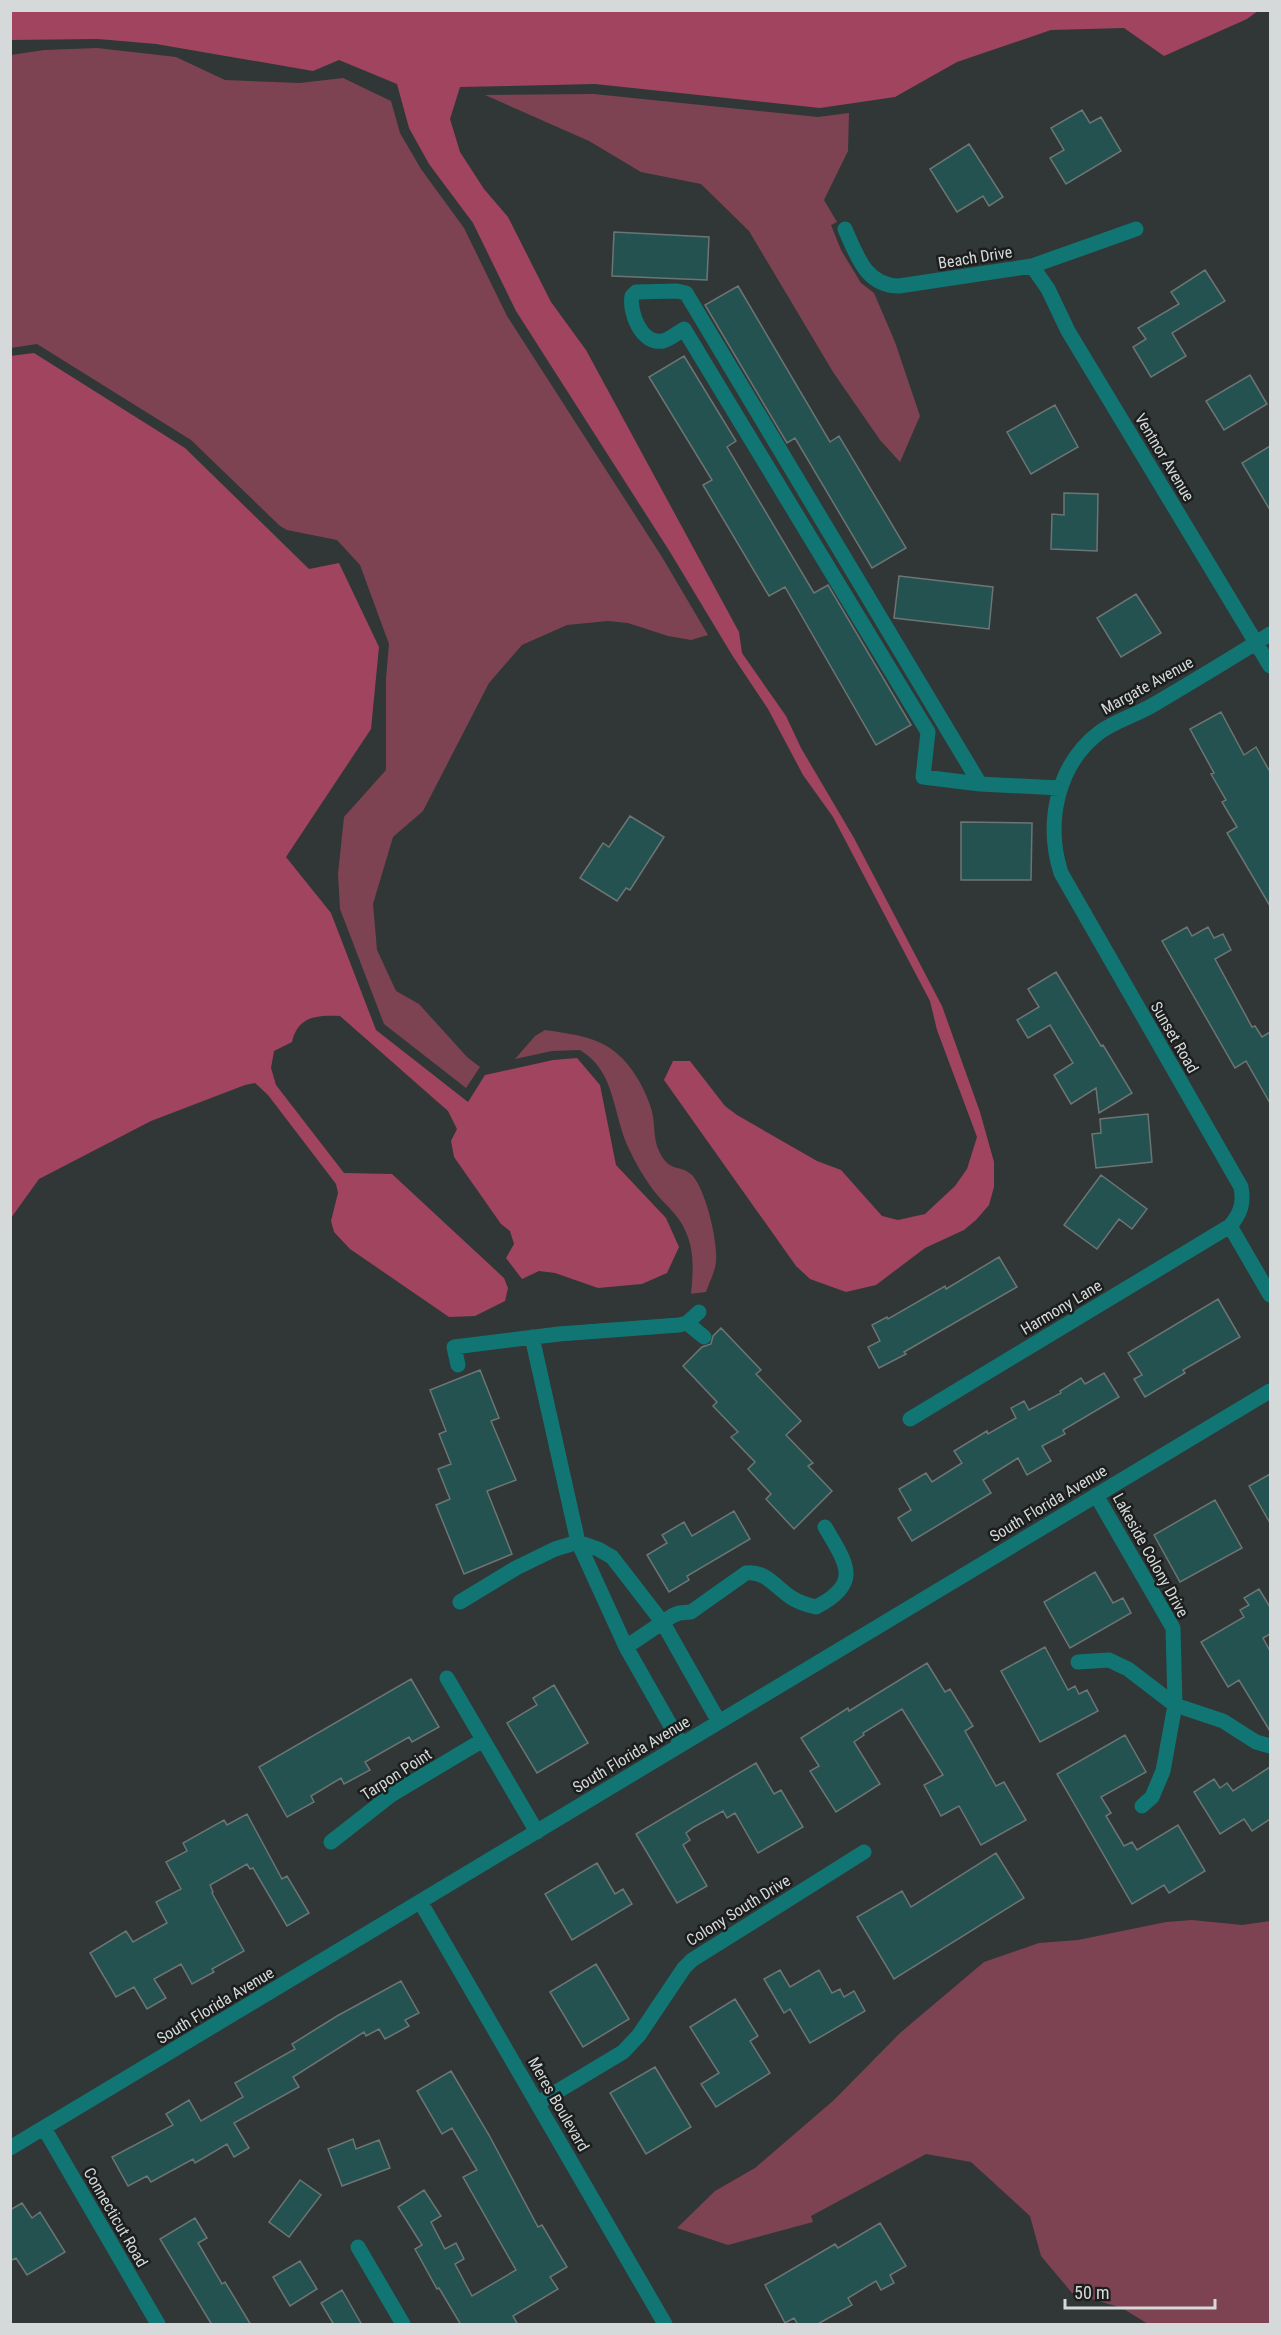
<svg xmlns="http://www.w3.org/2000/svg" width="1281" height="2335" viewBox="0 0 1281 2335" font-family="'Roboto Condensed',sans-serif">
<rect width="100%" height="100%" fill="#303736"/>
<path fill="#7d4353" d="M97,48L176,57L225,80L300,83L343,78L391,101L400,133L421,169L464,228L507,316L662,557L708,635L691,640L668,636L628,623L608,621L567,625L522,645L489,683L423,811L393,837L373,904L377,950L396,991L419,1004L467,1057L480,1067L466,1088L384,1024L340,909L338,874L344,817L386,770V678L389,644L360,565L337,540L287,530L280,526L191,440L37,344L11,348V55L44,50Z
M594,94L818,117L849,113L848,151L824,200L837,222L831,225L841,250L861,283L874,293L895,342L920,416L900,462L880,440L833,372L749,231L701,184L641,172L589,141L485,95Z
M545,1030C564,1033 586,1035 603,1044C627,1056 643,1084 651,1108C656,1123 652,1138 660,1153C670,1173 680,1164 692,1175C706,1190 718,1242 716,1262C715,1272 709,1283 706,1292L689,1294H691C693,1272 695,1251 685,1230C679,1215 664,1204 654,1191C645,1179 636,1164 630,1151C612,1116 617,1072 580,1050L552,1051L515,1059L535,1036Z
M1192,1920L1242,1925L1270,1921V2323L1148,2324L1122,2308L1072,2293L1041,2256L1030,2216L971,2162L926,2154L811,2216L813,2222L728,2245L677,2228L715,2191L755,2168L834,2100L900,2033L984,1962L1039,1943L1078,1940L1166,1922Z"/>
<path fill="#a04460" d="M10,11H1258L1247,19L1164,56L1124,28L1051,30L957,62L895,97L820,108L595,84L460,87L450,119L460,152L484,189L508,217L551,302L586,350L739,632L742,653L786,716L801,748L854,838L942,1006L980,1112L994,1162V1187L989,1205L976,1220L964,1230L925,1248L876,1285L846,1292L810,1279L796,1266L664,1080L673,1061H690L725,1106L737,1115L817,1161L841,1170L882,1216L898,1220L925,1214L955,1186L967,1169L977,1137L937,1030L930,1001L833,817L803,775L768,709L732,655L670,552L516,311L473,223L429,164L409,128L397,84L339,60L313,71L156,44L98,39L11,40Z
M34,353L185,448L309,569L339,563L379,647L371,729L286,857L331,913L376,1030L468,1102L485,1075L553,1060L577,1058L600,1085L616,1165L666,1218L679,1247L667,1273L642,1284L598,1288L555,1273L539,1271L522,1279L506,1258L514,1244L510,1231L501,1224L454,1157L451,1141L457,1129L448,1111L340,1016C317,1015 298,1016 292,1042L274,1051L271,1068L276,1085L344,1173L392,1174L504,1278L508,1288L505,1301L475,1316L449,1317L350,1249L334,1232L331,1221L338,1193L336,1184L268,1095L255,1083L245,1085L151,1121L39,1179L11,1218L10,356Z"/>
<path fill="#245251" stroke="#6d7574" stroke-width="1.5" d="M1082,110L1090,123L1101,117L1121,151L1066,184L1050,158L1064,150L1051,128Z
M969,144L1003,197L989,206L983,196L957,212L930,169Z
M614,232L709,237L707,280L612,276Z
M1205,270L1225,301L1172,333L1186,356L1151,377L1133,347L1146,339L1138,328L1179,304L1171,292Z
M738,286L830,442L839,436L906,548L872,568L795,438L787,443L705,305Z
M684,356L736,441L727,447L814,593L828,585L911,725L876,745L785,587L769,596L703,485L712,480L649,377Z
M1250,375L1267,404L1224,430L1206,401Z
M1055,405L1078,447L1031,474L1007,432Z
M1270,446V510L1242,463Z
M1064,493L1098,494L1097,551L1051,549L1052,514L1064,515Z
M899,576L993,587L989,629L894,618Z
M1136,594L1161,633L1121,657L1097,618Z
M1221,712L1244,755L1256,747L1270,772V906L1227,833L1237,827L1222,802L1226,800L1211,774L1214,773L1190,729Z
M630,816L664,837L630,890L626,888L617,901L580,878L603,843L609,847Z
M961,822L1032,823L1031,880H961Z
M1187,927L1192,936L1208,927L1214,938L1223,934L1231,950L1215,959L1252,1027L1255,1026L1262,1037L1270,1032V1103L1246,1061L1235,1068L1162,941Z
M1056,972L1101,1046L1103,1045L1132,1093L1099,1113L1096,1088L1071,1104L1054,1075L1073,1063L1050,1025L1028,1038L1017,1020L1039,1007L1028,989Z
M1148,1114L1152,1162L1096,1168L1092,1134L1101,1133L1100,1119Z
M1101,1175L1147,1209L1132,1229L1119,1219L1097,1249L1064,1225Z
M999,1257L1017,1287L904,1352L906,1354L879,1368L868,1347L880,1341L872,1325L887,1317L888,1319L945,1286L946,1289Z
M1218,1299L1240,1337L1183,1370L1185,1373L1145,1397L1134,1379L1142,1375L1128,1353Z
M721,1328L761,1370L756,1374L801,1421L786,1435L813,1463L808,1466L832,1491L794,1529L766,1499L771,1494L748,1469L755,1462L731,1437L738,1432L713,1406L717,1402L683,1366L702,1347L711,1344L713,1336Z
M480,1370L499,1418L491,1421L516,1480L487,1491L512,1554L464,1574L436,1505L450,1499L438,1469L451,1464L439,1434L446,1431L430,1390Z
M1104,1373L1119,1397L1063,1430L1065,1434L1042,1446L1051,1461L1027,1475L1018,1458L983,1480L991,1493L912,1541L898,1518L911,1510L899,1489L926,1473L932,1482L962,1463L954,1451L987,1431L988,1434L1016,1418L1011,1408L1024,1401L1029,1410L1061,1393L1060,1391L1081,1378L1085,1384Z
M1270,1474V1523L1249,1486Z
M1215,1500L1242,1548L1180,1582L1154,1535Z
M734,1511L750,1539L687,1576L689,1580L669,1592L647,1555L667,1543L662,1535L684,1522L692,1536Z
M1095,1572L1113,1603L1123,1598L1131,1613L1070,1648L1044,1602Z
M1259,1589L1270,1607V1634L1263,1638L1270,1651V1731L1239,1680L1228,1687L1201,1642L1244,1617L1240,1610L1249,1605L1244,1598Z
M1045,1647L1068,1690L1075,1686L1079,1694L1087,1690L1098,1711L1040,1742L1001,1671Z
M927,1663L945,1692L950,1689L973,1726L965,1731L996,1786L1004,1782L1026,1820L981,1845L959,1806L941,1816L924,1785L943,1775L902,1709L863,1733L864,1735L854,1742L880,1784L836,1812L810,1771L819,1766L801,1738L848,1708L849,1711Z
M411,1679L439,1727L412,1742L409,1737L365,1762L370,1770L344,1784L341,1778L311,1796L314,1802L287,1817L259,1767Z
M554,1685L588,1743L537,1773L507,1723L537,1705L533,1698Z
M1125,1735L1146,1772L1101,1797L1111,1813L1106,1816L1124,1846L1132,1842L1137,1850L1178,1825L1205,1871L1169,1893L1164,1885L1132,1904L1057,1774Z
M756,1763L774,1794L781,1790L803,1827L758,1853L735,1813L727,1818L723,1811L694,1827L686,1833L690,1840L683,1845L707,1886L677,1903L636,1834Z
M1270,1767V1819L1252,1831L1244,1819L1220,1834L1194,1792L1214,1779L1220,1788L1227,1783L1233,1791Z
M247,1814L282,1879L287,1876L309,1913L287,1926L253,1868L250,1869L247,1864L210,1885L213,1892L212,1893L244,1951L212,1969L214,1972L192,1984L181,1964L154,1979L166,1998L147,2009L134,1987L116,1997L90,1953L126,1931L133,1942L167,1923L156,1902L181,1889L166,1862L187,1851L183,1843L224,1820L227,1825Z
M996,1853L1024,1898L894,1979L857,1917L902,1891L911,1907Z
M597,1863L615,1894L623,1889L632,1904L572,1940L545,1894Z
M596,1964L629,2019L583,2047L550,1992Z
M780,1970L790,1987L819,1970L832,1993L840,1989L844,1997L854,1991L865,2011L810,2043L790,2009L784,2013L764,1979Z
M401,1981L419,2013L405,2020L409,2026L385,2039L379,2029L366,2036L364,2032L293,2077L299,2087L234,2123L249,2148L234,2157L227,2144L195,2163L193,2159L151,2182L147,2176L128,2186L112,2157L173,2125L166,2114L189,2100L201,2121L243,2097L235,2083L295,2049L292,2044L337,2016Z
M735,1999L758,2036L750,2041L770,2073L716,2107L701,2084L719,2073L690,2027Z
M655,2067L691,2127L646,2154L610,2093Z
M451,2071L489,2135L538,2227L542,2225L567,2267L550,2277L558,2289L513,2316L518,2325H461L439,2288L437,2289L415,2249L422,2245L398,2207L424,2190L441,2216L431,2222L445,2249L456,2243L464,2259L455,2264L472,2296L516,2270L463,2177L477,2170L452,2128L442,2134L417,2091Z
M353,2139L356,2149L379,2140L390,2168L342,2186L328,2149Z
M300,2180L321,2195L289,2237L269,2222Z
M22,2203L32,2218L40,2212L65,2252L27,2275L16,2258L10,2261V2210Z
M195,2218L207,2238L198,2243L222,2284L225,2282L251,2325H212L160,2239Z
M880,2223L906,2266L890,2275L894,2283L881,2290L876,2281L848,2298L852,2305L816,2325H798L794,2318L785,2323L765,2285L835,2244L838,2248Z
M300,2261L317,2289L290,2306L273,2277Z
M342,2290L362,2325H334L321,2303Z"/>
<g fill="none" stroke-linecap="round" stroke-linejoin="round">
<path stroke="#117574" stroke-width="15" d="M845,229C857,256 866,286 899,286L1032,266L1136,229
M1032,266L1048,289L1068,331L1270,666
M1270,634C1232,658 1192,682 1153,705C1136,715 1115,721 1100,732C1057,764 1045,823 1061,873L1241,1187C1244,1203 1241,1213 1230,1226L1270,1295
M980,784L923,777L928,732L684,329C677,333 670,339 663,341C641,345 629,312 632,296L636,292L677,291L686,293L980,784L1060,788
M687,1323L704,1337
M532,1337L578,1542L626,1647L681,1744
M458,1365L454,1347L559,1334L679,1325L687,1323L699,1312
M910,1419L1230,1226
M1096,1495L1173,1628L1175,1705L1163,1771L1152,1797L1142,1806
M460,1602L516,1568L555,1549L578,1542L598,1549L612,1557L663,1623L719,1722
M626,1647L672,1616L679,1613L691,1612L746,1573C766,1570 777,1589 792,1598C800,1603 807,1605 816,1607C863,1583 846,1563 825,1527
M1078,1662L1109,1660L1128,1669L1175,1705L1223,1721L1256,1742L1270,1746
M447,1678L537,1832
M331,1842L391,1795L483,1740
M421,1903L665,2324
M538,2103L623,2052L639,2035L684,1968L692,1960L864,1852
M44,2128L158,2324
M10,2148L1270,1391
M358,2247L403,2324"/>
</g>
<g text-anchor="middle" stroke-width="5" stroke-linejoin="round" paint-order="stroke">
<g font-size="16" fill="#d5d9d9" stroke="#1b1e1d">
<text transform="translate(975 257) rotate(-9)" y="6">Beach Drive</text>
<text transform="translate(1165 457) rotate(59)" y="6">Ventnor Avenue</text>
<text transform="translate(1147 685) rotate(-29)" y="6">Margate Avenue</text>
<text transform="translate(1175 1037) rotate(60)" y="6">Sunset Road</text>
<text transform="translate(1061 1307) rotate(-31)" y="6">Harmony Lane</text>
<text transform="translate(1048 1503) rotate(-31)" y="6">South Florida Avenue</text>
<text transform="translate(1151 1555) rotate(61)" y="6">Lakeside Colony Drive</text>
<text transform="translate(631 1754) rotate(-31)" y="6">South Florida Avenue</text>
<text transform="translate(396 1774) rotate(-33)" y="6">Tarpon Point</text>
<text transform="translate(738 1910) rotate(-32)" y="6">Colony South Drive</text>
<text transform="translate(215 2005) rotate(-31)" y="6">South Florida Avenue</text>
<text transform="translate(559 2104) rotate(60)" y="6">Meres Boulevard</text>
<text transform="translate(116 2217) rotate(60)" y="6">Connecticut Road</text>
</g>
</g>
<rect width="1281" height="2335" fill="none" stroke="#d5d9d9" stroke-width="24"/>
<path d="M1065 2299v9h150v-9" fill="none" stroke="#d5d9d9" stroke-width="3"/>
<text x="1074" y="2299" font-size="18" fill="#d5d9d9" stroke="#1b1e1d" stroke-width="4.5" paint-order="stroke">50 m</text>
</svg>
